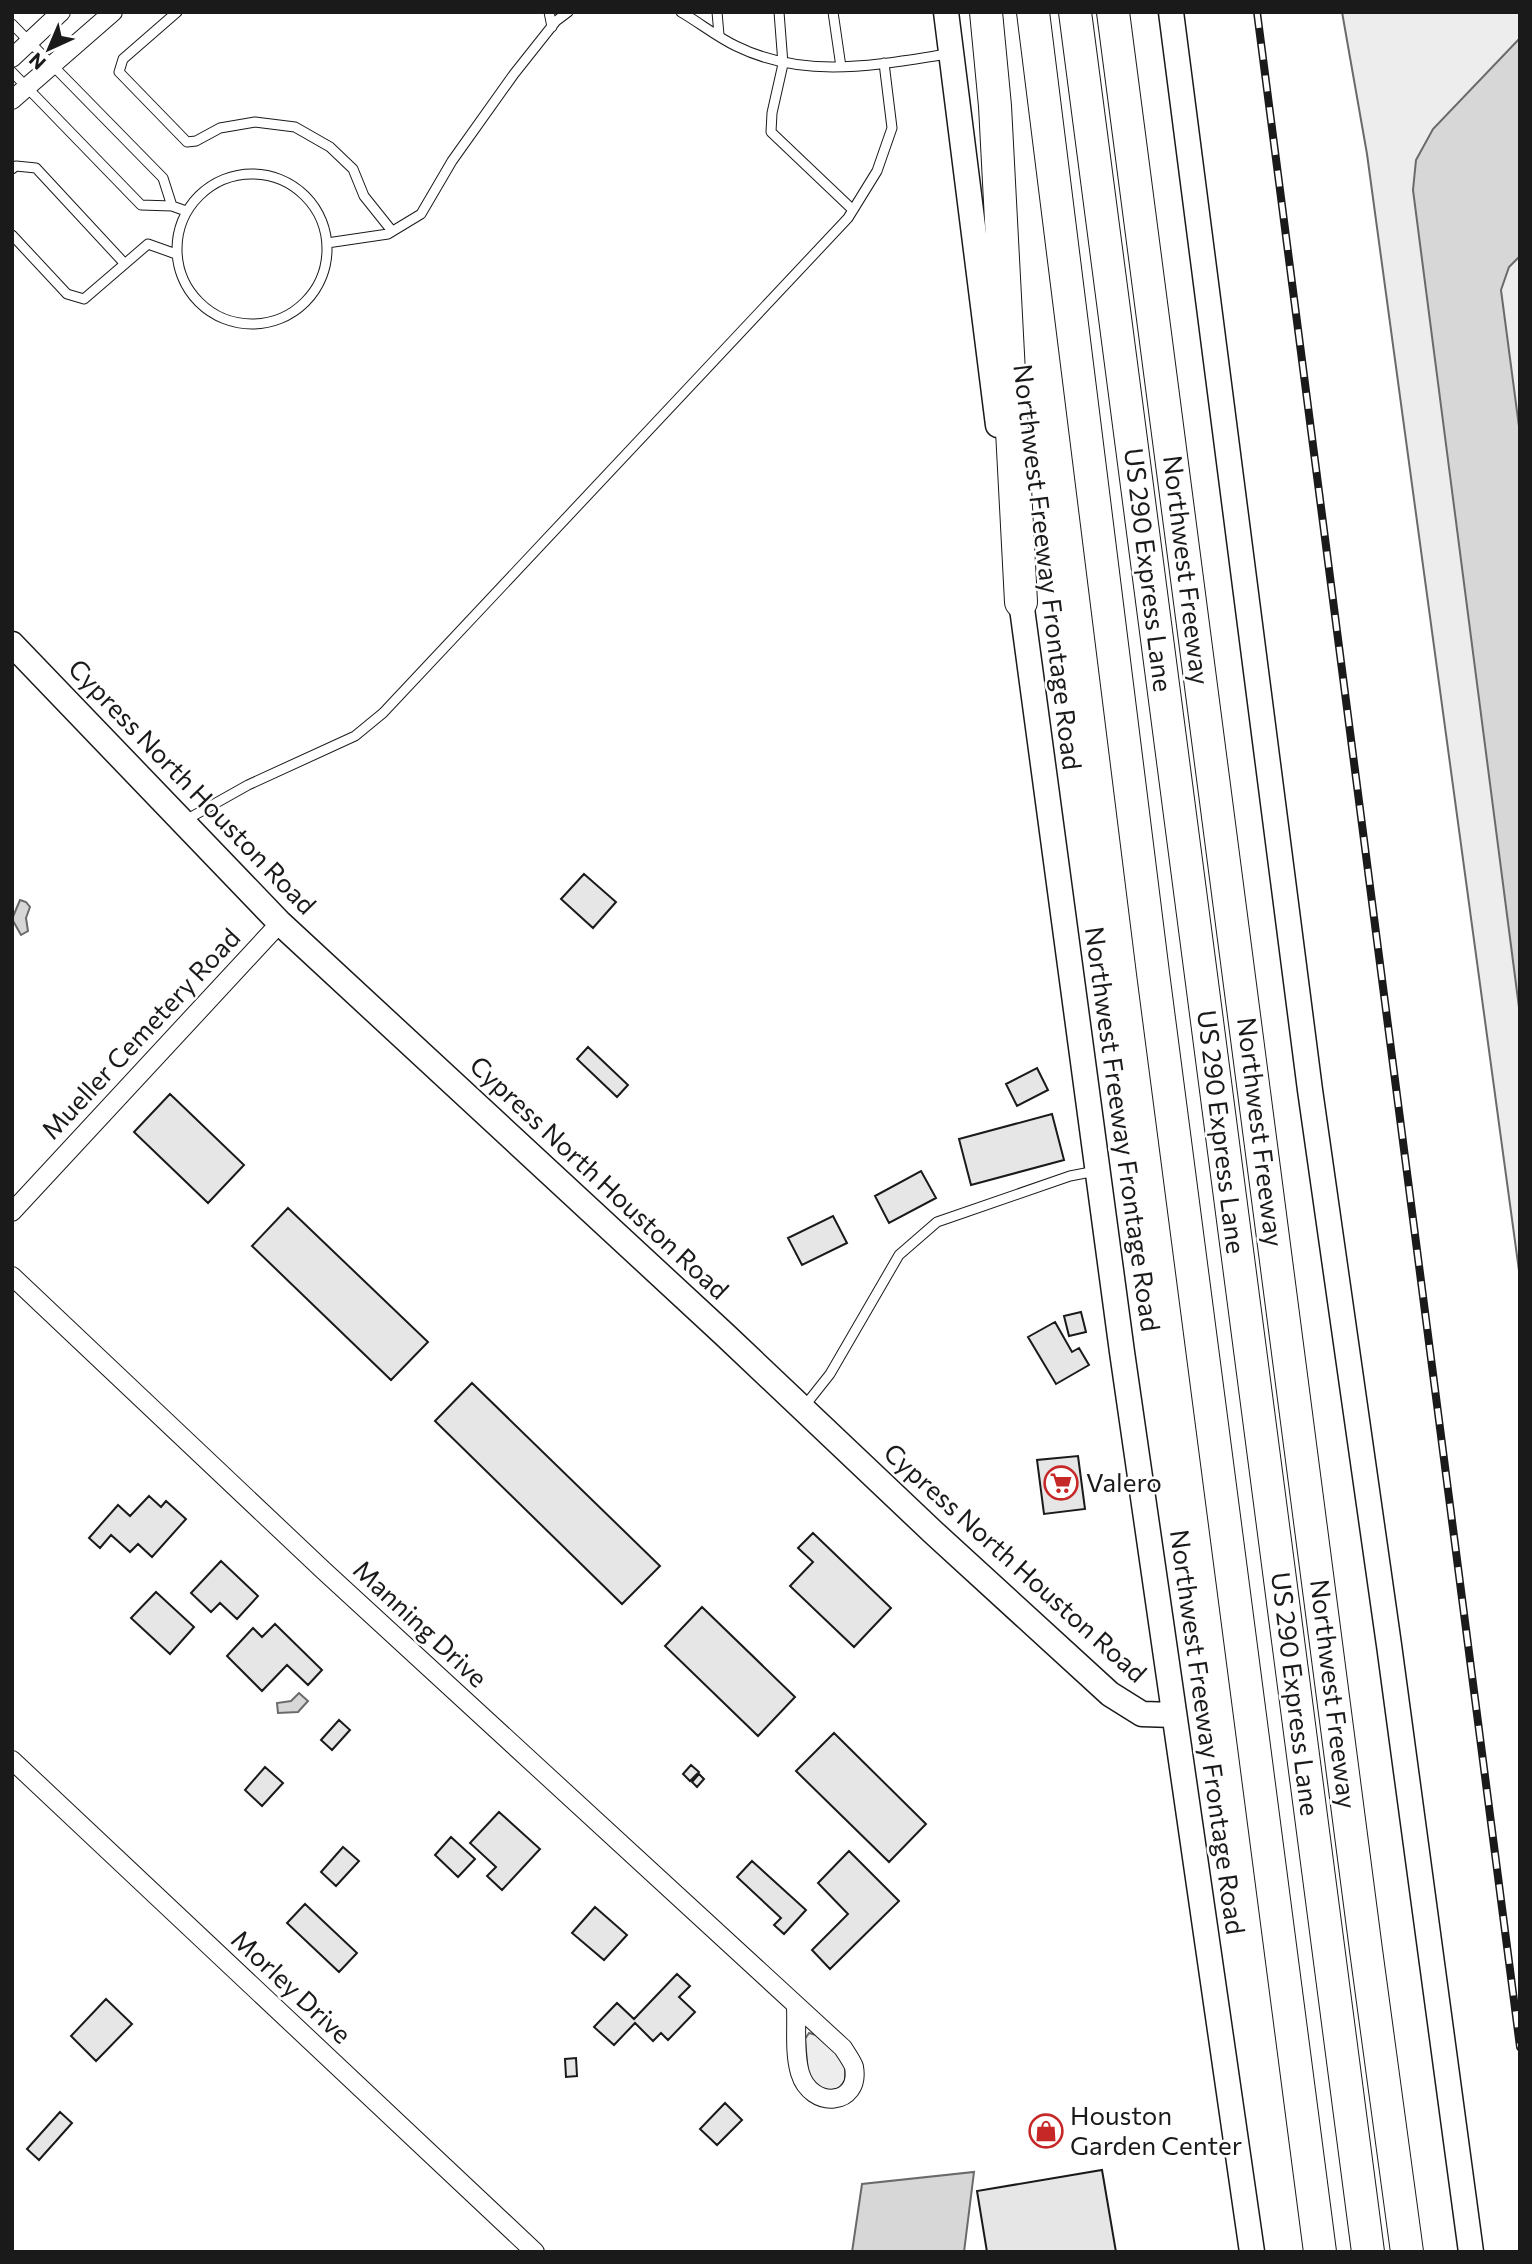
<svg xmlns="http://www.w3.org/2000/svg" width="1532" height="2264" viewBox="0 0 1532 2264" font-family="Commissioner,sans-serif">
<rect width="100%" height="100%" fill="#fff"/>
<path fill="#ededed" stroke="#6a6a6a" stroke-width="2" d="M1342,12H1520V1278L1367,154Z
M809,2033L816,2035L836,2053L845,2067V2081L838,2089L826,2091L817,2086L808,2073L805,2039Z"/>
<path fill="#d7d7d7" stroke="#6a6a6a" stroke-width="2" d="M1520,38V256L1509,267L1501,290L1520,434V1015L1413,190L1416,160L1433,129Z
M20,900L26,902L30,907L26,918L28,931L21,935L12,919Z
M299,1693L308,1701L298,1712L278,1713L277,1703L291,1701Z
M974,2172L964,2252H852L862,2184Z"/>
<path fill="#e6e6e6" stroke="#1a1a1a" stroke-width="2" d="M584,874L616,902L593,928L561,899Z
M588,1047L628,1085L617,1097L577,1059Z
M1037,1068L1048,1090L1017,1106L1006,1084Z
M170,1094L244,1165L208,1203L134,1132Z
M1052,1114L1064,1160L971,1185L959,1139Z
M921,1171L936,1198L889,1223L875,1196Z
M288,1208L428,1342L391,1380L252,1246Z
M833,1216L847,1243L802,1265L788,1238Z
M1081,1312L1086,1332L1069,1336L1064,1316Z
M1055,1322L1072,1352L1079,1348L1089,1365L1056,1384L1028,1337Z
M472,1383L660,1566L622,1604L435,1421Z
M1078,1456L1085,1509L1044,1514L1037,1460Z
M149,1496L161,1507L166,1501L186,1519L152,1557L138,1544L130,1552L111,1535L100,1548L89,1538L118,1505L130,1516Z
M813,1533L891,1608L854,1647L790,1586L813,1562L798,1548Z
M221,1561L258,1596L237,1619L220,1603L211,1612L191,1593Z
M156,1592L194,1627L170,1654L131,1618Z
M702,1607L795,1697L758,1736L665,1646Z
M275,1624L322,1670L308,1685L287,1665L262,1691L227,1656L253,1628L262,1637Z
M339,1720L350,1730L332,1750L321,1740Z
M834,1733L926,1824L889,1862L796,1771Z
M691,1765L699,1772L690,1781L683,1774Z
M265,1767L283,1783L262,1806L245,1790Z
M699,1774L704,1779L697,1787L692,1782Z
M499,1812L540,1849L502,1890L487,1876L496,1867L470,1843Z
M451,1837L475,1859L458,1877L435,1855Z
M343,1847L359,1861L336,1886L321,1872Z
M849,1851L899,1901L830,1969L812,1950L848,1914L818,1883Z
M752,1861L806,1910L784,1934L774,1925L781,1918L737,1877Z
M305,1904L357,1953L339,1972L287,1923Z
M595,1907L627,1935L604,1960L572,1933Z
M677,1974L690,1986L679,1997L695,2012L668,2040L661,2033L653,2041L635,2023L614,2045L594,2027L617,2003L634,2019Z
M106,1999L132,2024L96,2061L71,2036Z
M576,2058L577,2076L566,2077L565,2059Z
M725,2103L742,2120L717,2145L700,2129Z
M60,2112L72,2123L39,2160L27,2149Z
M1102,2170L1116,2252H987L977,2191Z"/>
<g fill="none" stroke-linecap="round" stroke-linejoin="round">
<defs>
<path id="service" d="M177,12L123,59L119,72L187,142L196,141L220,128L255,122L295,127L330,147L353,169L364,196L392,231
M549,12L552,27
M681,12C700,23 717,37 736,46C805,80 876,65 948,54
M717,12L719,35
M779,12L783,64L772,113L771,132L853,210
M833,12L841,67
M12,24L163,178L172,206
M12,72L141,205L172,206L186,211
M12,169L16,166L36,168L125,264
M177 249a75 75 0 1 1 150 0a75 75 0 1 1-150 0Z
M12,235L67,294L84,299L148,244L176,254
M327,243L388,234L421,214L452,161L514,74L556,21L568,12
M184,821L248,785L355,736L383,713L848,218L877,171L892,128L884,63
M803,1408L830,1374L899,1255L937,1222L1070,1176L1096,1171"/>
<path id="minor" d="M12,58L61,12
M12,100L113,12
M12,1212L280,923
M12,1276L323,1570L843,2048C846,2053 852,2061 854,2067C861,2106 811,2110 800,2073C794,2053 797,2028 796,2007
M12,1760L535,2252"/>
<path id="secondary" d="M946,12L998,425
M1171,12L1310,1090L1389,1645L1471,2252
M1019,586L1122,1352L1252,2252
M12,644L280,923L724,1334L934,1533L1110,1694L1142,1714L1174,1715"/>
<path id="motorway" d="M986,12L995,106L1021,602
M1033,12L1153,973L1320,2252
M1075,12L1368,2252
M1113,12L1366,1950L1407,2252"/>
</defs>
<use href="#service" stroke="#1a1a1a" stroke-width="11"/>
<use href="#minor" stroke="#1a1a1a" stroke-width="20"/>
<use href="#secondary" stroke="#1a1a1a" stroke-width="27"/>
<use href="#motorway" stroke="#1a1a1a" stroke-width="34"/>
<use href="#service" stroke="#fff" stroke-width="9"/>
<use href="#minor" stroke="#fff" stroke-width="18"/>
<use href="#secondary" stroke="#fff" stroke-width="24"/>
<use href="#motorway" stroke="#fff" stroke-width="32"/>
<defs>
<path id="rail" d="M1257,12L1520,2047"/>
</defs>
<use href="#rail" stroke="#1a1a1a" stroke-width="8"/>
<use href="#rail" stroke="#fff" stroke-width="5" stroke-dasharray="16" stroke-linecap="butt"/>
</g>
<defs>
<symbol id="supermarket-ring" viewBox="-11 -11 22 22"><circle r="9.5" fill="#fff" stroke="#c62828" stroke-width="1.5"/><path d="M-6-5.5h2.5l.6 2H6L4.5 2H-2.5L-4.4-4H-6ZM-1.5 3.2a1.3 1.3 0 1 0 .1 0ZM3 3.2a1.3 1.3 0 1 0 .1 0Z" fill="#c62828"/></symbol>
<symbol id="shop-ring" viewBox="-11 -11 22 22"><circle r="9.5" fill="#fff" stroke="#c62828" stroke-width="1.5"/><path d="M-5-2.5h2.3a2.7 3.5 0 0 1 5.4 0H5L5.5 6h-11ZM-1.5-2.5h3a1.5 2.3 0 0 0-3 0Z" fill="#c62828"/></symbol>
</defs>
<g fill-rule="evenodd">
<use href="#supermarket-ring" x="1042" y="1464" width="38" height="38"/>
<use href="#shop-ring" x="1027" y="2112" width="38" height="38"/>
</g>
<g text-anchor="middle" stroke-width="5" stroke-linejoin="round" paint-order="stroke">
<g font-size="26" fill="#1a1a1a" stroke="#fff">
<text transform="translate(1047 567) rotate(83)" y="9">Northwest Freeway Frontage Road</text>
<text transform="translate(1148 570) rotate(83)" y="9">US 290 Express Lane</text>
<text transform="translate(1186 570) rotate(83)" y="9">Northwest Freeway</text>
<text transform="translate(192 787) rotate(46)" y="9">Cypress North Houston Road</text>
<text transform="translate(141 1034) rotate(-47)" y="9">Mueller Cemetery Road</text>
<text transform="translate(1122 1129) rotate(82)" y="9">Northwest Freeway Frontage Road</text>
<text transform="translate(1221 1132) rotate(83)" y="9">US 290 Express Lane</text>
<text transform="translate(1260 1132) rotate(83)" y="9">Northwest Freeway</text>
<text transform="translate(599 1178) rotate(43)" y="9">Cypress North Houston Road</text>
<text transform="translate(1015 1563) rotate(42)" y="9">Cypress North Houston Road</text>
<text transform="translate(420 1624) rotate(43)" y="9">Manning Drive</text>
<text transform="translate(1295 1694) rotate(83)" y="9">US 290 Express Lane</text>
<text transform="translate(1333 1694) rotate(83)" y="9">Northwest Freeway</text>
<text transform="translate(1207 1732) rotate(82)" y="9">Northwest Freeway Frontage Road</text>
<text transform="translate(291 1987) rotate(43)" y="9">Morley Drive</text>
</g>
<g font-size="26" fill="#1a1a1a" stroke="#fff" text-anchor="start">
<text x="1086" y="1492">Valero</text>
<text x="1070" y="2125">Houston<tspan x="1070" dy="30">Garden Center</tspan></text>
</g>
</g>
<rect width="1532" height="2264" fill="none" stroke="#1a1a1a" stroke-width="28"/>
<g transform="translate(49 49) rotate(224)" stroke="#ffffff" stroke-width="5" paint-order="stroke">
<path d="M0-5L12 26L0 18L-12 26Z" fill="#1a1a1a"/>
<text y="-10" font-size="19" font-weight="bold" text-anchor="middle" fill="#1a1a1a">N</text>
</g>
</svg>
